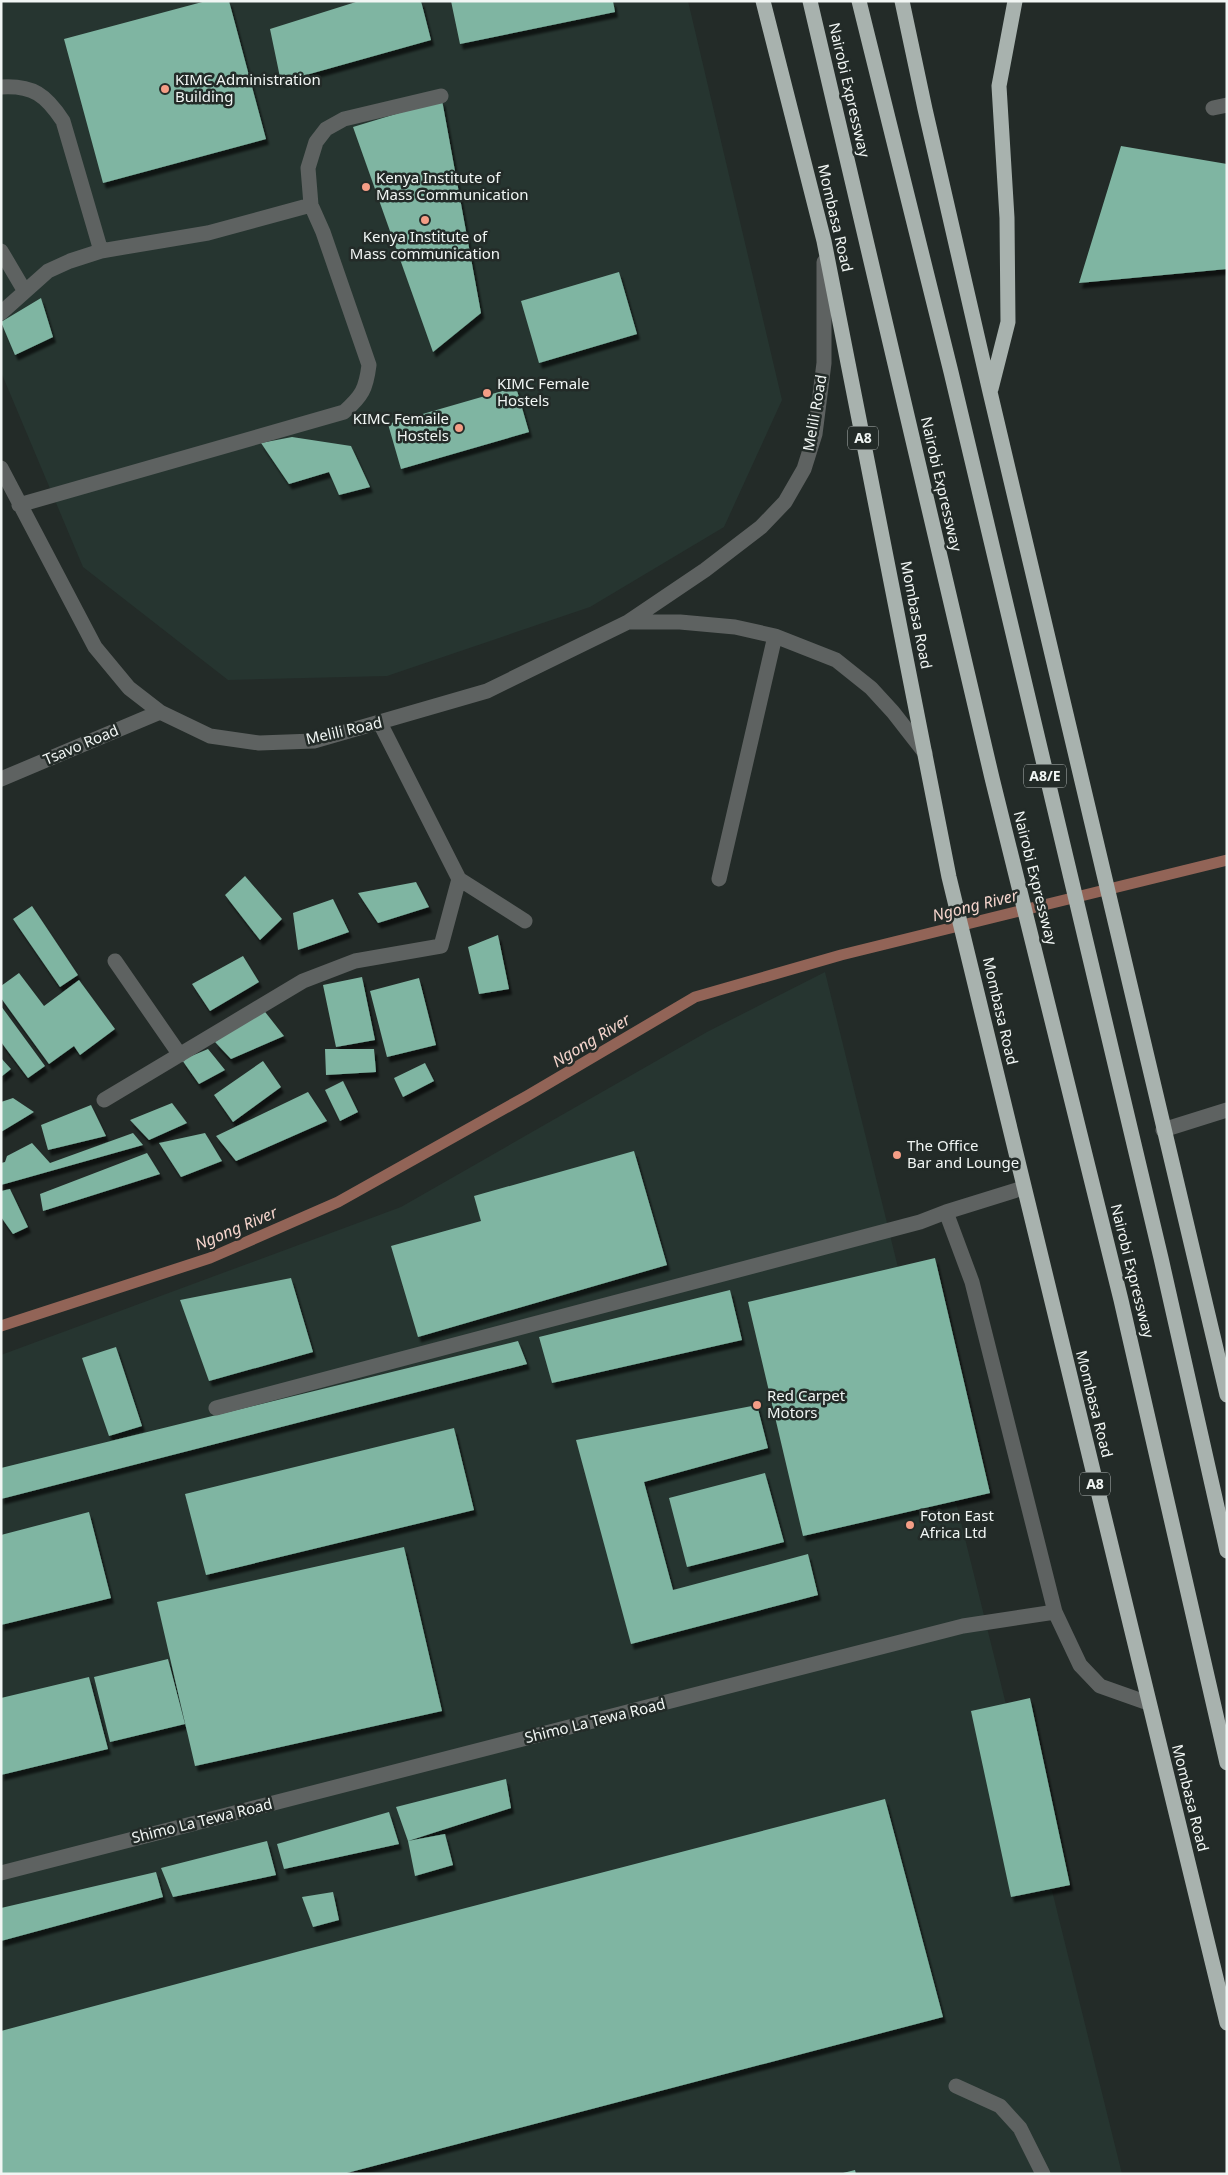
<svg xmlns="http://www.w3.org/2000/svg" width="1228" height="2175" viewBox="0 0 1228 2175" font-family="'Noto Sans',sans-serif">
<defs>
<filter id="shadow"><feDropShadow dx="3" dy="5.5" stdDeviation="1" flood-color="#0009"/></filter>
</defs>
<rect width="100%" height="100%" fill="#232b28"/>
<path fill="#263530" d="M1,1H688L782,400L724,527L590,607L387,676L228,680L83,567L1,372Z
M825,972L1122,2174H1V1355L401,1207L707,1032Z"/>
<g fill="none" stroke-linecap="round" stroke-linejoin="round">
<path stroke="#926457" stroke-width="11" d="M1,1326L210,1258L338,1202L527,1096L695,997L841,955L1227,860"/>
</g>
<path fill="#7fb5a2" filter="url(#shadow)" d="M206,1H229L266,139L103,183L64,39Z
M359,1H421L431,40L281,82L270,29Z
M451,1H613L615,12L460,44Z
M442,100L481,313L433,352L353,127Z
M1121,146L1227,164V269L1079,283Z
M619,272L637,334L539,363L521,301Z
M41,298L53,337L15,355L1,322Z
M516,387L529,432L401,469L388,424Z
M292,437L351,446L370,487L339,495L329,472L289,484L261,443Z
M245,876L282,919L260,940L225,895Z
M416,882L429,907L378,923L358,893Z
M333,899L349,932L298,950L293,913Z
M32,906L78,975L60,987L13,919Z
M498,935L509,989L479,994L468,947Z
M243,956L259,982L210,1011L192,984Z
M19,973L44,1006L79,980L115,1029L80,1055L74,1046L49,1064L1,998V986Z
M362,977L375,1040L336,1047L323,985Z
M419,978L436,1045L387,1057L370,991Z
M1,1006L45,1066L28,1078L1,1042Z
M262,1008L284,1036L231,1059L215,1042Z
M208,1049L225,1070L199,1084L182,1060Z
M325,1049H374L376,1072L326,1075Z
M1,1058L11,1069L1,1077Z
M263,1061L281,1087L233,1122L214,1095Z
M425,1063L434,1081L403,1097L394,1078Z
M343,1081L358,1112L340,1121L325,1090Z
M308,1092L327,1121L236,1161L216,1136Z
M13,1098L34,1112L1,1132V1102Z
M172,1103L187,1123L149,1140L130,1120Z
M91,1105L106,1136L48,1150L41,1125Z
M133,1133L143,1145L1,1185V1163L5,1162L7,1156L32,1143L50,1163Z
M205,1133L222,1161L181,1177L159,1143Z
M634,1151L667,1265L418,1337L391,1246L481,1221L474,1196Z
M147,1153L160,1174L43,1211L40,1194Z
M10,1189L28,1227L13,1234L1,1217V1191Z
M935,1258L990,1493L803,1536L748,1302Z
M291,1278L313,1352L209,1381L180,1300Z
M730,1290L742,1340L552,1383L539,1337Z
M518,1341L527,1364L1,1499V1468Z
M116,1347L142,1426L109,1436L82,1358Z
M757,1405L768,1448L644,1482L673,1590L808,1554L818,1595L631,1644L576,1440Z
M454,1428L474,1510L206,1575L185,1494Z
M765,1473L784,1542L687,1567L669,1498Z
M89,1512L111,1598L1,1625V1535Z
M404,1547L442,1711L195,1766L157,1602Z
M168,1659L185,1724L110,1742L94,1677Z
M89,1677L108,1749L1,1775V1698Z
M1030,1698L1070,1885L1011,1897L971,1711Z
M506,1779L511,1808L408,1841L445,1834L453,1865L415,1876L408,1841L396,1807Z
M885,1799L943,2017L343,2174H1V2031L300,1951Z
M389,1812L399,1844L284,1869L277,1844Z
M267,1841L276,1875L173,1897L161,1868Z
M156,1872L163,1897L1,1941V1908Z
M333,1892L339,1920L313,1927L302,1897Z
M855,2170L856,2174H844L843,2173Z"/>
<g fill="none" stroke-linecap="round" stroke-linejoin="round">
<path stroke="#5e6261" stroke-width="15" d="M1,87C33,85 46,95 63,121L101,251
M1213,108L1227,105
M311,205L308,168L316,142L326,129L344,119L441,96
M1,251L24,290
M1,313L48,271L70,261L101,251L208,233L311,205L323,232L369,365C366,389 362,396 344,412L19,505
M1,468L95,647L129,688L160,712L210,736L259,743L314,741L487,691L628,622L705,570L761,527L785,502L804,469L815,434L824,363V262
M628,622H680L735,627L775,636L836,660L871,688L893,712L925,753
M1,779L160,712
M459,879L525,921
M719,879L775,636
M115,961L180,1055
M104,1100L303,981L355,961L441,946L459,879L380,723
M1163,1130L1227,1110
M946,1212L1023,1188
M216,1408L920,1222L946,1212L972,1282L1055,1612
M1,1873L963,1626L1055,1612L1080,1665L1100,1686L1148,1703
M956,2086L1000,2106L1020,2128L1043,2174"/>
<path stroke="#a8b2ae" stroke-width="15" d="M763,1L824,241L949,877L1227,2023
M810,1L992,778L1121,1300L1227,1763
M859,1L951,372L1161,1258L1227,1551
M902,1L925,109L990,392L1227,1395
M991,389L1008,322L1007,218L999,86L1015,1"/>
</g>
<g fill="#f49e86" stroke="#232b28" stroke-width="2">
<circle cx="165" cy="89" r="5"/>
<circle cx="366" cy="187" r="5"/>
<circle cx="425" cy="220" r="5"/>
<circle cx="487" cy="393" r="5"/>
<circle cx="459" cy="428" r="5"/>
<circle cx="897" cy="1155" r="5"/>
<circle cx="757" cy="1405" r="5"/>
<circle cx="910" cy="1525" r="5"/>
</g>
<g text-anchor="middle" stroke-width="5" stroke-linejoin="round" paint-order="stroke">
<g fill="#232b28" stroke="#b3b9b7" stroke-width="1">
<rect x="848" y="426.5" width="30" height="23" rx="4"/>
<rect x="1024" y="764.5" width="42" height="23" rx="4"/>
<rect x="1080" y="1472.5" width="30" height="23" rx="4"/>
</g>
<g font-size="14" font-weight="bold" fill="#f1f6f4">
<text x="863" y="443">A8</text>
<text x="1045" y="781">A8/E</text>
<text x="1095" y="1489">A8</text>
</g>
<g font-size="15" fill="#f1f6f4" stroke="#232b28" text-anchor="start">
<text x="175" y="85">KIMC Administration<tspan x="175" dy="17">Building</tspan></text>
<text x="376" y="183">Kenya Institute of<tspan x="376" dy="17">Mass Communication</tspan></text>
<text x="425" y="242" text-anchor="middle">Kenya Institute of<tspan x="425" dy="17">Mass communication</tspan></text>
<text x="497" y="389">KIMC Female<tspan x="497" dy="17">Hostels</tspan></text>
<text x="449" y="424" text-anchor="end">KIMC Femaile<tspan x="449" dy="17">Hostels</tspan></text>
<text x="907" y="1151">The Office<tspan x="907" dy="17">Bar and Lounge</tspan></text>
<text x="767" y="1401">Red Carpet<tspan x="767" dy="17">Motors</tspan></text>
<text x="920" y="1521">Foton East<tspan x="920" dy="17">Africa Ltd</tspan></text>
</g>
<g font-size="15" fill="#f1f6f4" stroke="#232b28">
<text transform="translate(849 90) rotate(77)" y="5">Nairobi Expressway</text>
<text transform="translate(835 218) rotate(77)" y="5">Mombasa Road</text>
<text transform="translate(815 413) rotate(-80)" y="5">Melili Road</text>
<text transform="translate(941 484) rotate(77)" y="5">Nairobi Expressway</text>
<text transform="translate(916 615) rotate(79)" y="5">Mombasa Road</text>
<text transform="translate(344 731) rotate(-13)" y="5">Melili Road</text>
<text transform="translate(81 745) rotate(-23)" y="5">Tsavo Road</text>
<text transform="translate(1035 878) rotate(76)" y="5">Nairobi Expressway</text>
<text transform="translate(1000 1011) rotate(77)" y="5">Mombasa Road</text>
<text transform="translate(1132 1271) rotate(76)" y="5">Nairobi Expressway</text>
<text transform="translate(1094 1404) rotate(76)" y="5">Mombasa Road</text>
<text transform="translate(595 1721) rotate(-14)" y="5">Shimo La Tewa Road</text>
<text transform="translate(1190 1798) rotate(76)" y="5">Mombasa Road</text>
<text transform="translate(202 1821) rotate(-14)" y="5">Shimo La Tewa Road</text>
</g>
<g font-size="16" font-style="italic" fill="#f5d5cd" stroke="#232b28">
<text transform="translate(975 905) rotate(-14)" y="6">Ngong River</text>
<text transform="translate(591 1040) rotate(-31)" y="6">Ngong River</text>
<text transform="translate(236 1228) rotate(-23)" y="6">Ngong River</text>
</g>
</g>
<rect width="1228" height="2175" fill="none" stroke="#f1f6f4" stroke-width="5"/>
</svg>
